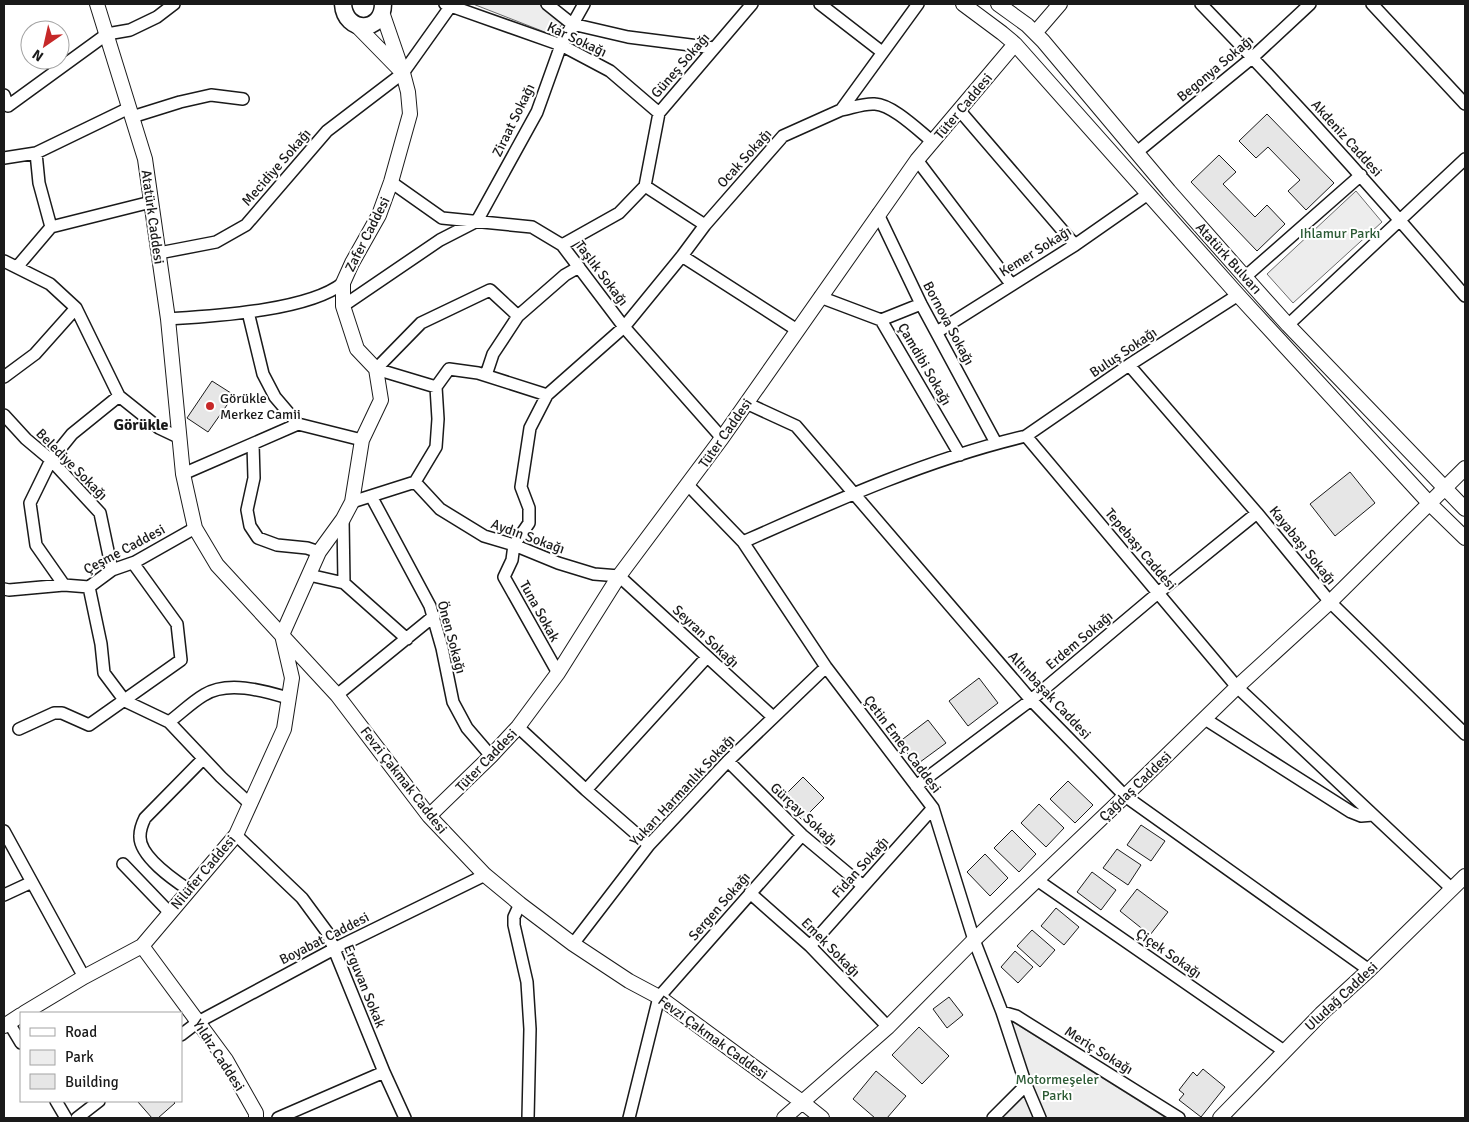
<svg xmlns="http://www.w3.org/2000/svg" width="1469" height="1122" viewBox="0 0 1469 1122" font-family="Signika,sans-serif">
<rect width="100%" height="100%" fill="#fff"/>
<path fill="#ededed" stroke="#6a6a6a" d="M473,4H539L563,22L555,36Z
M1356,191L1382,222L1293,303L1267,274Z
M1008,1019L1166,1118H997L1026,1085Z"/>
<path fill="#e6e6e6" stroke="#1a1a1a" d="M1267,114L1334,183L1306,210L1288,191L1300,180L1268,147L1256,158L1239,141Z
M1219,155L1236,172L1223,184L1255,217L1267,205L1285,224L1257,251L1191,182Z
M212,381L234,395L208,432L187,418Z
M1350,472L1375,503L1335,536L1310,504Z
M979,678L998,703L968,726L949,701Z
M928,720L946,743L916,765L899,742Z
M803,777L824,798L802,820L781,799Z
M1068,781L1093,805L1075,823L1050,799Z
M1039,804L1064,828L1046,847L1021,823Z
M1141,825L1165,841L1151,861L1127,845Z
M1012,830L1036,854L1019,872L994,848Z
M1117,849L1141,865L1128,885L1103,868Z
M985,854L1008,878L990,896L967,872Z
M1092,872L1116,890L1101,910L1077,892Z
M1137,889L1168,912L1150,935L1120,911Z
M1056,908L1079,927L1064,945L1041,926Z
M1032,930L1055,950L1040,967L1017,946Z
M1015,951L1033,967L1018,983L1001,967Z
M949,997L963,1015L947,1028L933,1009Z
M919,1027L949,1056L922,1084L892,1055Z
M1203,1069L1225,1087L1201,1117L1179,1100L1184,1094L1179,1090L1193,1072L1197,1076Z
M876,1071L906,1096L887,1118H875L853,1099Z
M139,1101H173L175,1103L158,1118H152L138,1102Z"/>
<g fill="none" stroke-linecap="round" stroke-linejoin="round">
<defs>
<path id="minor" d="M445,4L561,45L610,71L659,113
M547,4L572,24L628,37L714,48
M820,4L882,52
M1201,4C1292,98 1380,196 1465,296
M1372,4L1465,104
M4,95L8,106L107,34L130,30L157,17L174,4
M841,110C852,108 864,103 875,104C893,105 919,131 933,142
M960,111L1075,245
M132,117L180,102L211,95L243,99
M1137,152L1253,57L1310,4
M4,158L36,153L129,108
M917,160L1011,284
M391,182L442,218L532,227L562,245L624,327L722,438
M645,186L659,113L752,4
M878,214L921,304L996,443
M51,227L151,202
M562,245L619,213L645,186L705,225
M159,253L216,242L246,225L327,131L403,73L450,7
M682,256L797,330
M4,261L50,284L76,308L119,396L159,428L178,437
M17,267L51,227L39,183L36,153
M1245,277L1361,175
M820,297L881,320L960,455
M343,306L440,240L477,221L537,112L561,45L584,4
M248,312L263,374L275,397L298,424
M518,316L490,290L421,323L376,369L436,387L449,369L478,373L547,395L624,327L682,256L705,225L783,136L841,110L918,4
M168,319C213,316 308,311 343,283
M881,320L921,304
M1288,325L1465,159
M937,332L1075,245L1148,194
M1129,365L1257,513L1330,602L1465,734
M486,375L493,354L518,316L565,275L579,267
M4,377L35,354L76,308
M547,395L530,428L521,487L529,508V523L514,545L512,560L504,577L558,673
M746,403L796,426L1031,700L1125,796L1369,970
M4,415L26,439L51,460L100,513L112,570
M1026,436L1129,365L1238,295
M253,444L254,478L247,510L250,526L258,538L277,545L307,548L319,552
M183,474L298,424L362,440
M415,482L440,509L484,536L514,545L558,563L594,574L619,576L773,717
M688,485L743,542L826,667L933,808L974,940L1002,1012L1026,1085L1040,1118
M371,496L430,606L442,648L453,702L467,728L491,756
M352,502L415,482L436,447L438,419L436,387
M343,519L344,583
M743,542C835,501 928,459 1026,436L1237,687L1452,889
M309,575L344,583L407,639
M64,585L36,545L30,503L51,460L72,434L119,396
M89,587L101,644L104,673L125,701L169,722L221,777L250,804
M4,589L9,590L64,585L89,587L112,570L135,562L195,528
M337,695L434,616
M1205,719L1351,812L1361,816L1373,815
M169,722C181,713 192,702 204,695C228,680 264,691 288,698
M518,727L586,790L649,845
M19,729L54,713H62L89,725L181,660L177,624L133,563
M728,761L802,835L863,886
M916,786L1031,700L1158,593L1257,513
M586,790L707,657
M4,831L84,977
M236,835L302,898L327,932L384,1072L405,1118
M123,864L170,913
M1037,880L1284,1051
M189,890C174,880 139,856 140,836C140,829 142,824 145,818L203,759
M750,893L810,946L888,1027
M4,895L32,882
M520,904L514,917V925L527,982L530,1029L528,1118
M573,944L649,845L728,761L826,667
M810,946L933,808
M1002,1012L1016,1016L1179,1118
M9,1023L21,1043
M181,1035L198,1022L334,949L485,875
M56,1101L66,1118
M77,1118L99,1101
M278,1118L384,1072
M629,1118L659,997L802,835
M993,1118L1026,1085"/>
<path id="tertiary" d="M97,4L145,159L168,319L183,474L195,528L217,565L337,695L429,816L485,875L520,904L573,944L629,981L659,997L802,1102L822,1118
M963,4L1002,33L1015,44L1238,295L1430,504L1465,538
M998,4L1027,25L1043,41L1169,191L1245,277L1288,325L1465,509
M357,26L401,71
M1035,33L1060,4
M429,816L491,756L518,727L558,673L619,576L722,438L917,160L1015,44
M142,946L226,1060L256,1113V1118
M24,1013L84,977L142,946L236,835L284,729L292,678L282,635L319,552L343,519L352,502L362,440L381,400L376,369L357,349L343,306V283L352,263L379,215L391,182L410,114L408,92L403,73L382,12
M4,1026L21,1015
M784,1118L888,1027L974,940L1125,796L1237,687L1330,602L1465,468
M1220,1118L1321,1014L1369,970L1465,876"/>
<path id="secondary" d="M343,4C345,34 383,33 383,4"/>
</defs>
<use href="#minor" stroke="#1a1a1a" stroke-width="14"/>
<use href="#tertiary" stroke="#1a1a1a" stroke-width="16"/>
<use href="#secondary" stroke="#1a1a1a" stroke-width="19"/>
<use href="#minor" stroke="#fff" stroke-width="11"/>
<use href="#tertiary" stroke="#fff" stroke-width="14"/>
<use href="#secondary" stroke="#fff" stroke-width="16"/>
</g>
<circle fill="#c62828" stroke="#fff" stroke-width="2" cx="210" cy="406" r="5"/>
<g text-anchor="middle" stroke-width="4" stroke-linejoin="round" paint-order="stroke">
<g font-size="14" fill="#1a1a1a" stroke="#fff">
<text transform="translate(577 39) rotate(25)" y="5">Kar Sokağı</text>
<text transform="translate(680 65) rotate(-49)" y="5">Güneş Sokağı</text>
<text transform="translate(1215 68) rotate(-40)" y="5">Begonya Sokağı</text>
<text transform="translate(963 106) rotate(-50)" y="5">Tüter Caddesi</text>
<text transform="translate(513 120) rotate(-64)" y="5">Ziraat Sokağı</text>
<text transform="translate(1347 138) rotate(48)" y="5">Akdeniz Caddesi</text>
<text transform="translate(744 158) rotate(-48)" y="5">Ocak Sokağı</text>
<text transform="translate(276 167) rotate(-49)" y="5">Mecidiye Sokağı</text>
<text transform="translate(153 217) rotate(82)" y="5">Atatürk Caddesi</text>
<text transform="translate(367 234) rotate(-63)" y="5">Zafer Caddesi</text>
<text transform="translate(1035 251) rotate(-32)" y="5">Kemer Sokağı</text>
<text transform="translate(1229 258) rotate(48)" y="5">Atatürk Bulvarı</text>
<text transform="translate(602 273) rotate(53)" y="5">Taşlık Sokağı</text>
<text transform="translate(949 323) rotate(62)" y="5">Bornova Sokağı</text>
<text transform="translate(1123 352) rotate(-34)" y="5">Buluş Sokağı</text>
<text transform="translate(925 364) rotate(60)" y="5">Çamdibi Sokağı</text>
<text transform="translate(725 433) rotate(-55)" y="5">Tüter Caddesi</text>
<text transform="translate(72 464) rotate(45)" y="5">Belediye Sokağı</text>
<text transform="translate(528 536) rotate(20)" y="5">Aydın Sokağı</text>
<text transform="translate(1303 545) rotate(51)" y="5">Kayabaşı Sokağı</text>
<text transform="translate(124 549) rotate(-28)" y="5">Çeşme Caddesi</text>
<text transform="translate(1141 549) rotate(50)" y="5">Tepebaşı Caddesi</text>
<text transform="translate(540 611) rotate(61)" y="5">Tuna Sokak</text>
<text transform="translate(706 636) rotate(43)" y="5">Seyran Sokağı</text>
<text transform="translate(452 637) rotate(75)" y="5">Önen Sokağı</text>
<text transform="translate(1079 640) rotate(-40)" y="5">Erdem Sokağı</text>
<text transform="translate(1050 695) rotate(47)" y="5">Altınbaşak Caddesi</text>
<text transform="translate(903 744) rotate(53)" y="5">Çetin Emeç Caddesi</text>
<text transform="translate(486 760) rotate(-46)" y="5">Tüter Caddesi</text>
<text transform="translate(404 780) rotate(52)" y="5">Fevzi Çakmak Caddesi</text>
<text transform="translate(1135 786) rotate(-44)" y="5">Çağdaş Caddesi</text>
<text transform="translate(682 790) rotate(-47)" y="5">Yukarı Harmanlık Sokağı</text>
<text transform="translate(804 814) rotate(43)" y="5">Gürçay Sokağı</text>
<text transform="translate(860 867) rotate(-48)" y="5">Fidan Sokağı</text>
<text transform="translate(203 872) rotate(-50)" y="5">Nilüfer Caddesi</text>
<text transform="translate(719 906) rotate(-49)" y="5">Sergen Sokağı</text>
<text transform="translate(324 938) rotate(-27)" y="5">Boyabat Caddesi</text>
<text transform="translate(831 947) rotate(45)" y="5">Emek Sokağı</text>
<text transform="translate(1169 953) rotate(35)" y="5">Çiçek Sokağı</text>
<text transform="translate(365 986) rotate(68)" y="5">Erguvan Sokak</text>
<text transform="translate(1341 996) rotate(-43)" y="5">Uludağ Caddesi</text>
<text transform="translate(713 1037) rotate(36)" y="5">Fevzi Çakmak Caddesi</text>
<text transform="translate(1099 1050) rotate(32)" y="5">Meriç Sokağı</text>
<text transform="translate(219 1055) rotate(57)" y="5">Yıldız Caddesi</text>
</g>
<g font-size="14" fill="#2b5a34" stroke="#fff">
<text x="1340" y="238">Ihlamur Parkı</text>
<text x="1057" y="1084">Motormeşeler<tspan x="1057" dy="16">Parkı</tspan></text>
</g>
<g font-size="14" fill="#1a1a1a" stroke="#fff" text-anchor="start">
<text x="220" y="403">Görükle<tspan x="220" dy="16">Merkez Camii</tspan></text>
</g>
<g font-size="16" font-weight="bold" fill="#1a1a1a" stroke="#fff">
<text x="141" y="430">Görükle</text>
</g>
</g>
<rect width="1469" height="1122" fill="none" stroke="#1a1a1a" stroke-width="10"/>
<rect x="20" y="1012" width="162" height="90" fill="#ffffff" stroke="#a3a3a3"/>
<rect x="30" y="1028" width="25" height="8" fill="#ffffff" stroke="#a3a3a3"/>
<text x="65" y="1037" font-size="15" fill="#1a1a1a">Road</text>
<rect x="30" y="1050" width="25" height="15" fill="#ededed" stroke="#a3a3a3"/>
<text x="65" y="1062" font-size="15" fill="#1a1a1a">Park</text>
<rect x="30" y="1074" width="25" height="15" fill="#e6e6e6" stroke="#a3a3a3"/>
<text x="65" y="1087" font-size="15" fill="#1a1a1a">Building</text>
<g transform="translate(45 45) rotate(214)"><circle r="24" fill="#ffffff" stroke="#a3a3a3"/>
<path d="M0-4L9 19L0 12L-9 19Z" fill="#c62828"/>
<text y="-8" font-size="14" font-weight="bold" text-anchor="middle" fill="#1a1a1a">N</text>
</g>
</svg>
